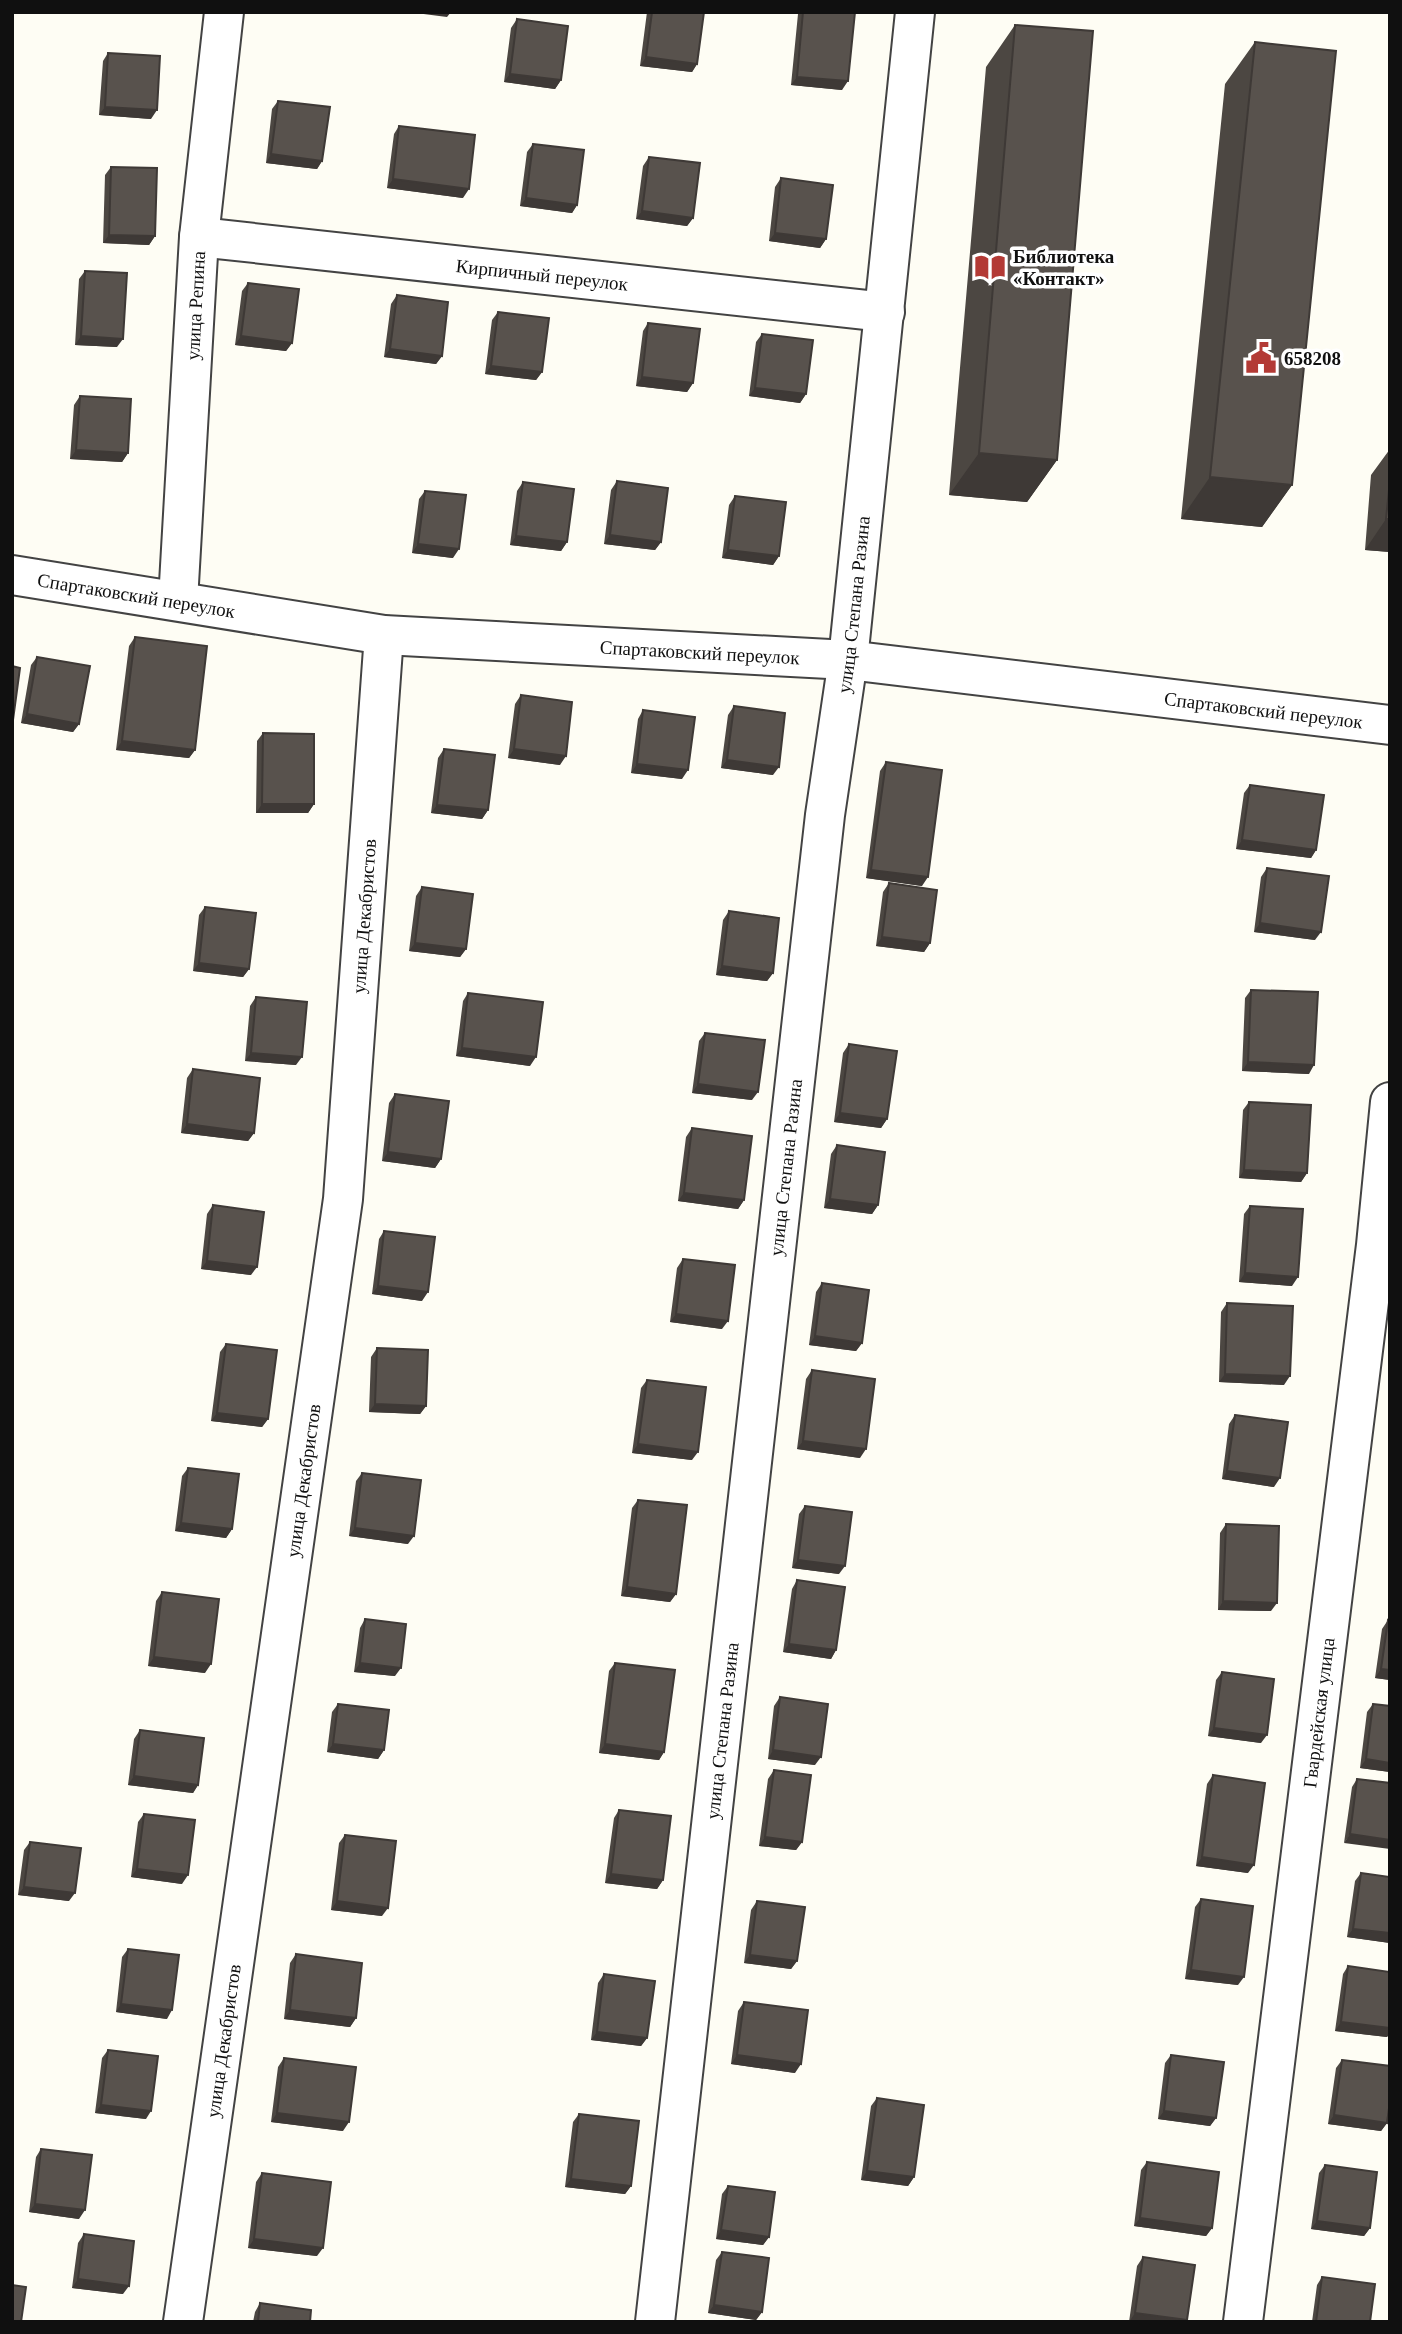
<svg xmlns="http://www.w3.org/2000/svg" width="1402" height="2334" viewBox="0 0 1402 2334" font-family="'Times New Roman',serif">
<rect width="100%" height="100%" fill="#fefdf4"/>
<g fill="none" stroke-linecap="round" stroke-linejoin="round">
<defs>
<g id="minor">
<path id="s1" d="M199,237L885,312"/>
<path id="s2" d="M12,575L384,635L848,660L1390,725"/>
<path id="s3" d="M178,601L199,237L224,12"/>
<path id="s4" d="M183,2322L343,1199L384,635"/>
<path id="s5" d="M655,2322L825,815L848,660L915,12"/>
<path id="s6" d="M1243,2322L1376,1245L1390,1102"/>
</g>
</defs>
<use href="#minor" stroke="#434343" stroke-width="42"/>
<use href="#minor" stroke="#fff" stroke-width="38"/>
</g>
<path fill="#4c4742" d="M647,12H704L697,64L692,72L640,66Z
M799,12H855L842,90L791,85L798,14Z
M517,19L561,80L555,89L504,82L511,28Z
M1015,25L1057,460L1027,502L949,495L986,67Z
M1255,42L1292,485L1262,527L1181,519L1225,84Z
M108,53L151,119L99,115L103,61Z
M278,101L322,161L317,169L266,163L272,109Z
M399,126L463,198L387,188L394,134Z
M533,144L577,205L572,213L520,206L527,152Z
M649,157L693,218L687,226L636,219L643,166Z
M111,167L155,236L149,245L103,243L105,175Z
M781,178L826,239L820,248L769,241L775,187Z
M85,271L117,347L75,345L79,279Z
M248,283L292,343L286,351L235,345L242,291Z
M397,295L442,356L436,364L384,357L391,304Z
M498,312L542,372L536,380L485,374L492,320Z
M648,323L693,383L687,392L636,386L643,331Z
M762,334L806,394L800,403L749,396L756,342Z
M80,396L128,453L122,462L70,459L74,405Z
M1390,449V552L1365,550L1371,475Z
M617,481L661,542L655,550L604,544L611,490Z
M523,482L567,542L561,551L510,545L517,491Z
M425,491L453,558L412,553L419,499Z
M735,496L779,556L773,565L722,558L729,505Z
M135,637L195,750L189,758L116,750L129,646Z
M37,657L79,724L73,732L21,723L31,665Z
M521,695L560,765L508,758L515,704Z
M734,706L773,775L721,768L728,715Z
M643,710L682,779L631,773L638,719Z
M263,733L314,804L308,813H256L257,741Z
M444,749L488,810L482,819L431,813L438,758Z
M886,762L922,886L866,878L880,771Z
M1250,785L1316,850L1311,858L1236,849L1244,793Z
M1267,868L1315,940L1254,932L1261,877Z
M889,883L930,943L924,952L876,946L883,892Z
M422,887L466,949L460,957L409,951L416,896Z
M205,907L249,969L243,977L193,971L199,915Z
M729,911L773,973L767,981L716,975L723,920Z
M1251,990L1309,1074L1242,1071L1245,998Z
M468,993L530,1066L456,1056L463,1001Z
M256,997L296,1065L245,1061L250,1006Z
M705,1033L752,1100L692,1093L699,1041Z
M849,1044L887,1119L881,1128L834,1122L843,1053Z
M193,1069L254,1133L248,1141L181,1133L187,1078Z
M395,1094L441,1159L435,1168L382,1161L389,1103Z
M1249,1102L1307,1173L1301,1182L1239,1178L1243,1110Z
M692,1128L744,1200L738,1209L678,1201L686,1137Z
M837,1145L878,1205L872,1214L824,1208L831,1154Z
M213,1205L251,1275L201,1269L207,1214Z
M1250,1206L1292,1286L1239,1282L1244,1214Z
M384,1231L422,1301L372,1294L379,1239Z
M683,1259L722,1329L670,1322L677,1268Z
M822,1283L862,1343L856,1351L809,1345L816,1292Z
M1227,1303L1284,1385L1219,1382L1221,1312Z
M226,1344L268,1419L262,1427L211,1421L220,1352Z
M377,1348L426,1406L420,1414L369,1412L371,1357Z
M812,1370L860,1458L797,1449L806,1379Z
M647,1380L692,1460L632,1453L641,1388Z
M1235,1415L1274,1487L1222,1479L1229,1424Z
M188,1468L232,1529L226,1538L175,1531L182,1476Z
M362,1473L408,1544L349,1536L356,1481Z
M638,1500L676,1594L670,1602L621,1596L632,1508Z
M805,1506L839,1574L792,1568L799,1514Z
M1226,1524L1271,1611L1218,1610L1220,1533Z
M797,1580L836,1650L831,1659L783,1652L792,1589Z
M162,1592L205,1673L148,1666L156,1601Z
M365,1619L395,1676L354,1672L360,1628Z
M1388,1620L1390,1621V1680L1375,1678L1382,1629Z
M615,1663L664,1752L659,1760L599,1753L609,1671Z
M1222,1672L1261,1743L1208,1736L1216,1680Z
M780,1697L815,1765L768,1759L774,1706Z
M338,1704L384,1750L378,1759L327,1752L332,1712Z
M1373,1704L1390,1772L1360,1768L1367,1712Z
M140,1730L198,1785L193,1793L128,1785L134,1739Z
M774,1770L802,1842L796,1850L759,1846L768,1779Z
M1213,1775L1248,1873L1196,1866L1207,1784Z
M1357,1779L1390,1783L1344,1843L1352,1787Z
M619,1810L663,1880L657,1889L605,1883L614,1818Z
M144,1814L182,1884L131,1877L138,1822Z
M345,1835L382,1916L331,1910L339,1843Z
M30,1842L69,1901L18,1895L24,1850Z
M1361,1873L1390,1877V1943L1347,1937L1355,1881Z
M1201,1899L1238,1985L1185,1979L1195,1907Z
M757,1901L797,1961L791,1969L744,1963L751,1910Z
M128,1949L167,2019L116,2012L122,1957Z
M296,1954L356,2018L350,2027L284,2019L290,1963Z
M1348,1966L1387,2037L1335,2031L1343,1974Z
M604,1974L647,2038L641,2046L591,2040L598,1983Z
M744,2002L795,2073L731,2064L738,2011Z
M108,2050L146,2119L95,2113L102,2058Z
M1171,2055L1216,2118L1210,2126L1158,2119L1165,2063Z
M284,2058L343,2131L271,2122L278,2067Z
M1342,2060L1387,2123L1381,2131L1328,2124L1336,2068Z
M877,2098L914,2177L908,2186L861,2180L871,2106Z
M579,2114L631,2186L625,2194L565,2187L573,2122Z
M41,2149L79,2219L29,2212L36,2157Z
M1147,2162L1212,2228L1206,2236L1134,2226L1141,2170Z
M1325,2165L1370,2228L1364,2236L1311,2229L1319,2173Z
M262,2173L317,2256L248,2248L256,2182Z
M728,2186L769,2237L763,2245L716,2239L722,2194Z
M84,2234L123,2294L72,2288L78,2243Z
M722,2252L762,2312L756,2320L708,2313L716,2260Z
M1143,2257L1186,2322H1129L1137,2266Z
M1322,2277L1370,2322H1312L1317,2285Z
M260,2303L310,2322H253L255,2312Z"/>
<path fill="#3e3936" d="M408,12H451L447,17Z
M646,57L697,64L692,72L640,66Z
M510,74L561,80L555,89L504,82Z
M797,77L848,81L842,90L791,85Z
M105,107L157,110L151,119L99,115Z
M271,154L322,161L317,169L266,163Z
M393,179L469,189L463,198L387,188Z
M526,198L577,205L572,213L520,206Z
M642,211L693,218L687,226L636,219Z
M775,233L826,239L820,248L769,241Z
M109,235L155,236L149,245L103,243Z
M81,336L123,339L117,347L75,345Z
M241,336L292,343L286,351L235,345Z
M390,349L442,356L436,364L384,357Z
M491,366L542,372L536,380L485,374Z
M642,377L693,383L687,392L636,386Z
M755,388L806,394L800,403L749,396Z
M76,450L128,453L122,462L70,459Z
M979,453L1057,460L1027,502L949,495Z
M1210,477L1292,485L1262,527L1181,519Z
M1386,519H1390V552L1365,550Z
M610,535L661,542L655,550L604,544Z
M516,536L567,542L561,551L510,545Z
M418,544L459,549L453,558L412,553Z
M728,550L779,556L773,565L722,558Z
M27,714L79,724L73,732L21,723Z
M122,741L195,750L189,758L116,750Z
M514,749L566,756L560,765L508,758Z
M727,760L779,767L773,775L721,768Z
M637,764L688,770L682,779L631,773Z
M262,804H314L308,813H256Z
M437,805L488,810L482,819L431,813Z
M1242,840L1316,850L1311,858L1236,849Z
M871,870L928,877L922,886L866,878Z
M1260,923L1321,932L1315,940L1254,932Z
M882,937L930,943L924,952L876,946Z
M415,943L466,949L460,957L409,951Z
M199,963L249,969L243,977L193,971Z
M722,966L773,973L767,981L716,975Z
M462,1048L536,1057L530,1066L456,1056Z
M251,1053L302,1057L296,1065L245,1061Z
M1248,1062L1314,1065L1309,1074L1242,1071Z
M698,1084L758,1092L752,1100L692,1093Z
M840,1113L887,1119L881,1128L834,1122Z
M187,1124L254,1133L248,1141L181,1133Z
M388,1152L441,1159L435,1168L382,1161Z
M1244,1170L1307,1173L1301,1182L1239,1178Z
M684,1193L744,1200L738,1209L678,1201Z
M830,1199L878,1205L872,1214L824,1208Z
M207,1261L257,1267L251,1275L201,1269Z
M1245,1273L1298,1277L1292,1286L1239,1282Z
M378,1286L428,1292L422,1301L372,1294Z
M676,1314L728,1321L722,1329L670,1322Z
M815,1336L862,1343L856,1351L809,1345Z
M1225,1374L1290,1376L1284,1385L1219,1382Z
M375,1404L426,1406L420,1414L369,1412Z
M217,1413L268,1419L262,1427L211,1421Z
M803,1441L866,1449L860,1458L797,1449Z
M638,1444L698,1452L692,1460L632,1453Z
M1227,1471L1280,1478L1274,1487L1222,1479Z
M181,1523L232,1529L226,1538L175,1531Z
M355,1528L414,1536L408,1544L349,1536Z
M798,1560L845,1566L839,1574L792,1568Z
M627,1587L676,1594L670,1602L621,1596Z
M1223,1601L1277,1603L1271,1611L1218,1610Z
M789,1644L836,1650L831,1659L783,1652Z
M154,1657L211,1664L205,1673L148,1666Z
M360,1663L401,1668L395,1676L354,1672Z
M1381,1669L1390,1670V1680L1375,1678Z
M1214,1728L1267,1735L1261,1743L1208,1736Z
M333,1744L384,1750L378,1759L327,1752Z
M605,1744L664,1752L659,1760L599,1753Z
M773,1750L821,1757L815,1765L768,1759Z
M1366,1759L1390,1763V1772L1360,1768Z
M134,1776L198,1785L193,1793L128,1785Z
M1350,1834L1390,1840V1849L1344,1843Z
M765,1837L802,1842L796,1850L759,1846Z
M1202,1857L1254,1865L1248,1873L1196,1866Z
M137,1869L188,1875L182,1884L131,1877Z
M611,1874L663,1880L657,1889L605,1883Z
M24,1887L75,1893L69,1901L18,1895Z
M337,1901L388,1908L382,1916L331,1910Z
M1353,1929L1390,1933V1943L1347,1937Z
M750,1955L797,1961L791,1969L744,1963Z
M1191,1970L1244,1977L1238,1985L1185,1979Z
M121,2004L172,2010L167,2019L116,2012Z
M290,2010L356,2018L350,2027L284,2019Z
M1341,2022L1390,2028V2034L1387,2037L1335,2031Z
M597,2032L647,2038L641,2046L591,2040Z
M737,2055L801,2064L795,2073L731,2064Z
M101,2105L151,2111L146,2119L95,2113Z
M1164,2111L1216,2118L1210,2126L1158,2119Z
M277,2113L349,2122L343,2131L271,2122Z
M1334,2115L1387,2123L1381,2131L1328,2124Z
M867,2171L914,2177L908,2186L861,2180Z
M571,2179L631,2186L625,2194L565,2187Z
M35,2204L85,2210L79,2219L29,2212Z
M1140,2218L1212,2228L1206,2236L1134,2226Z
M1317,2221L1370,2228L1364,2236L1311,2229Z
M721,2230L769,2237L763,2245L716,2239Z
M254,2239L323,2248L317,2256L248,2248Z
M78,2279L129,2286L123,2294L72,2288Z
M714,2305L762,2312L756,2320L708,2313Z
M1135,2313L1187,2320L1186,2322H1129Z"/>
<path fill="#58524d" stroke="#3e3936" stroke-width="2" d="M652,12H704L697,64L646,57Z
M803,12H855L848,81L797,77Z
M517,19L568,26L561,80L510,74Z
M1015,25L1093,31L1057,460L979,453Z
M1255,42L1336,51L1292,485L1210,477Z
M108,53L160,56L157,110L105,107Z
M278,101L330,107L322,161L271,154Z
M399,126L475,135L469,189L393,179Z
M533,144L584,150L577,205L526,198Z
M649,157L700,163L693,218L642,211Z
M111,167L157,168L155,236L109,235Z
M781,178L833,185L826,239L775,233Z
M85,271L127,273L123,339L81,336Z
M248,283L299,289L292,343L241,336Z
M397,295L448,302L442,356L390,349Z
M498,312L549,318L542,372L491,366Z
M648,323L700,329L693,383L642,377Z
M762,334L813,340L806,394L755,388Z
M80,396L131,399L128,453L76,450Z
M1390,480V519H1386Z
M617,481L668,488L661,542L610,535Z
M523,482L574,489L567,542L516,536Z
M425,491L466,495L459,549L418,544Z
M735,496L786,502L779,556L728,550Z
M135,637L207,646L195,750L122,741Z
M37,657L90,666L79,724L27,714Z
M12,666L20,668L13,720H12Z
M521,695L572,702L566,756L514,749Z
M734,706L785,713L779,767L727,760Z
M643,710L695,717L688,770L637,764Z
M263,733L314,734V804H262Z
M444,749L495,755L488,810L437,805Z
M886,762L942,770L928,877L871,870Z
M1250,785L1324,795L1316,850L1242,840Z
M1267,868L1329,876L1321,932L1260,923Z
M889,883L937,890L930,943L882,937Z
M422,887L473,894L466,949L415,943Z
M205,907L256,913L249,969L199,963Z
M729,911L779,918L773,973L722,966Z
M1251,990L1318,992L1314,1065L1248,1062Z
M468,993L543,1002L536,1057L462,1048Z
M256,997L307,1002L302,1057L251,1053Z
M705,1033L765,1040L758,1092L698,1084Z
M849,1044L897,1051L887,1119L840,1113Z
M193,1069L260,1078L254,1133L187,1124Z
M395,1094L449,1101L441,1159L388,1152Z
M1249,1102L1311,1105L1307,1173L1244,1170Z
M692,1128L752,1136L744,1200L684,1193Z
M837,1145L885,1152L878,1205L830,1199Z
M213,1205L264,1212L257,1267L207,1261Z
M1250,1206L1303,1209L1298,1277L1245,1273Z
M384,1231L435,1237L428,1292L378,1286Z
M683,1259L735,1265L728,1321L676,1314Z
M822,1283L869,1290L862,1343L815,1336Z
M1227,1303L1293,1306L1290,1376L1225,1374Z
M226,1344L277,1350L268,1419L217,1413Z
M377,1348L428,1350L426,1406L375,1404Z
M812,1370L875,1379L866,1449L803,1441Z
M647,1380L706,1387L698,1452L638,1444Z
M1235,1415L1288,1422L1280,1478L1227,1471Z
M188,1468L239,1474L232,1529L181,1523Z
M362,1473L421,1480L414,1536L355,1528Z
M638,1500L687,1505L676,1594L627,1587Z
M805,1506L852,1512L845,1566L798,1560Z
M1226,1524L1279,1526L1277,1603L1223,1601Z
M797,1580L845,1587L836,1650L789,1644Z
M162,1592L219,1599L211,1664L154,1657Z
M365,1619L406,1624L401,1668L360,1663Z
M1388,1620L1390,1621V1670L1381,1669Z
M615,1663L675,1670L664,1752L605,1744Z
M1222,1672L1274,1679L1267,1735L1214,1728Z
M780,1697L828,1704L821,1757L773,1750Z
M338,1704L389,1710L384,1750L333,1744Z
M1373,1704L1390,1706V1763L1366,1759Z
M140,1730L204,1738L198,1785L134,1776Z
M774,1770L811,1775L802,1842L765,1837Z
M1213,1775L1265,1783L1254,1865L1202,1857Z
M1357,1779L1390,1783V1840L1350,1834Z
M619,1810L671,1816L663,1880L611,1874Z
M144,1814L195,1820L188,1875L137,1869Z
M345,1835L396,1841L388,1908L337,1901Z
M30,1842L81,1848L75,1893L24,1887Z
M1361,1873L1390,1877V1933L1353,1929Z
M1201,1899L1253,1906L1244,1977L1191,1970Z
M757,1901L805,1907L797,1961L750,1955Z
M128,1949L179,1955L172,2010L121,2004Z
M296,1954L362,1963L356,2018L290,2010Z
M1348,1966L1390,1972V2028L1341,2022Z
M604,1974L655,1981L647,2038L597,2032Z
M744,2002L808,2010L801,2064L737,2055Z
M108,2050L158,2056L151,2111L101,2105Z
M1171,2055L1224,2062L1216,2118L1164,2111Z
M284,2058L356,2067L349,2122L277,2113Z
M1342,2060L1390,2066V2101L1387,2123L1334,2115Z
M877,2098L924,2105L914,2177L867,2171Z
M579,2114L639,2121L631,2186L571,2179Z
M41,2149L92,2155L85,2210L35,2204Z
M1147,2162L1219,2172L1212,2228L1140,2218Z
M1325,2165L1377,2172L1370,2228L1317,2221Z
M262,2173L331,2182L323,2248L254,2239Z
M728,2186L775,2192L769,2237L721,2230Z
M84,2234L134,2241L129,2286L78,2279Z
M722,2252L769,2258L762,2312L714,2305Z
M1143,2257L1195,2265L1187,2320L1135,2313Z
M1322,2277L1375,2284L1370,2322H1316Z
M12,2285L26,2287L21,2322H12Z
M260,2303L311,2310L310,2322H258Z"/>
<defs>
<symbol id="library-bare" viewBox="-9 -9 18 18"><path d="M-6-4Q-3-5.5-.7-3.5V5Q-3 3-6 4ZM6-4Q3-5.5 .7-3.5V5Q3 3 6 4Z" fill="#b33a35" stroke="#fff" stroke-width="2.5" paint-order="stroke"/></symbol>
<symbol id="civic-bare" viewBox="-9 -9 18 18"><path d="M-.6-6.5H3V-4.5H.6V-3L4-1V1h2V6H-6V1h2V-1L-.6-3ZM-1.2 2.5V6h2.4V2.5Z" fill="#b33a35" stroke="#fff" stroke-width="2.5" paint-order="stroke"/></symbol>
</defs>
<g fill-rule="evenodd">
<use href="#library-bare" x="968" y="245" width="44" height="44"/>
<use href="#civic-bare" x="1239" y="336" width="44" height="44"/>
</g>
<g text-anchor="middle" stroke-width="7" stroke-linejoin="round" paint-order="stroke">
<g font-size="19" font-weight="bold" fill="#101010" stroke="#fff" text-anchor="start">
<text x="1013" y="263">Библиотека<tspan x="1013" dy="22">«Контакт»</tspan></text>
<text x="1284" y="365">658208</text>
</g>
<g font-size="19" fill="#101010" stroke="#fff">
<text dy="7" stroke="none"><textPath href="#s1" startOffset="345">Кирпичный переулок</textPath></text>
<text dy="7" stroke="none"><textPath href="#s3" startOffset="296">улица Репина</textPath></text>
<text dy="7" stroke="none"><textPath href="#s2" startOffset="126">Спартаковский переулок</textPath></text>
<text dy="7" stroke="none"><textPath href="#s5" startOffset="1729">улица Степана Разина</textPath></text>
<text dy="7" stroke="none"><textPath href="#s2" startOffset="693">Спартаковский переулок</textPath></text>
<text dy="7" stroke="none"><textPath href="#s2" startOffset="1260">Спартаковский переулок</textPath></text>
<text dy="7" stroke="none"><textPath href="#s4" startOffset="1418">улица Декабристов</textPath></text>
<text dy="7" stroke="none"><textPath href="#s5" startOffset="1162">улица Степана Разина</textPath></text>
<text dy="7" stroke="none"><textPath href="#s4" startOffset="850">улица Декабристов</textPath></text>
<text dy="7" stroke="none"><textPath href="#s6" startOffset="614">Гвардейская улица</textPath></text>
<text dy="7" stroke="none"><textPath href="#s5" startOffset="595">улица Степана Разина</textPath></text>
<text dy="7" stroke="none"><textPath href="#s4" startOffset="284">улица Декабристов</textPath></text>
</g>
</g>
<rect width="1402" height="2334" fill="none" stroke="#101010" stroke-width="28"/>
</svg>
